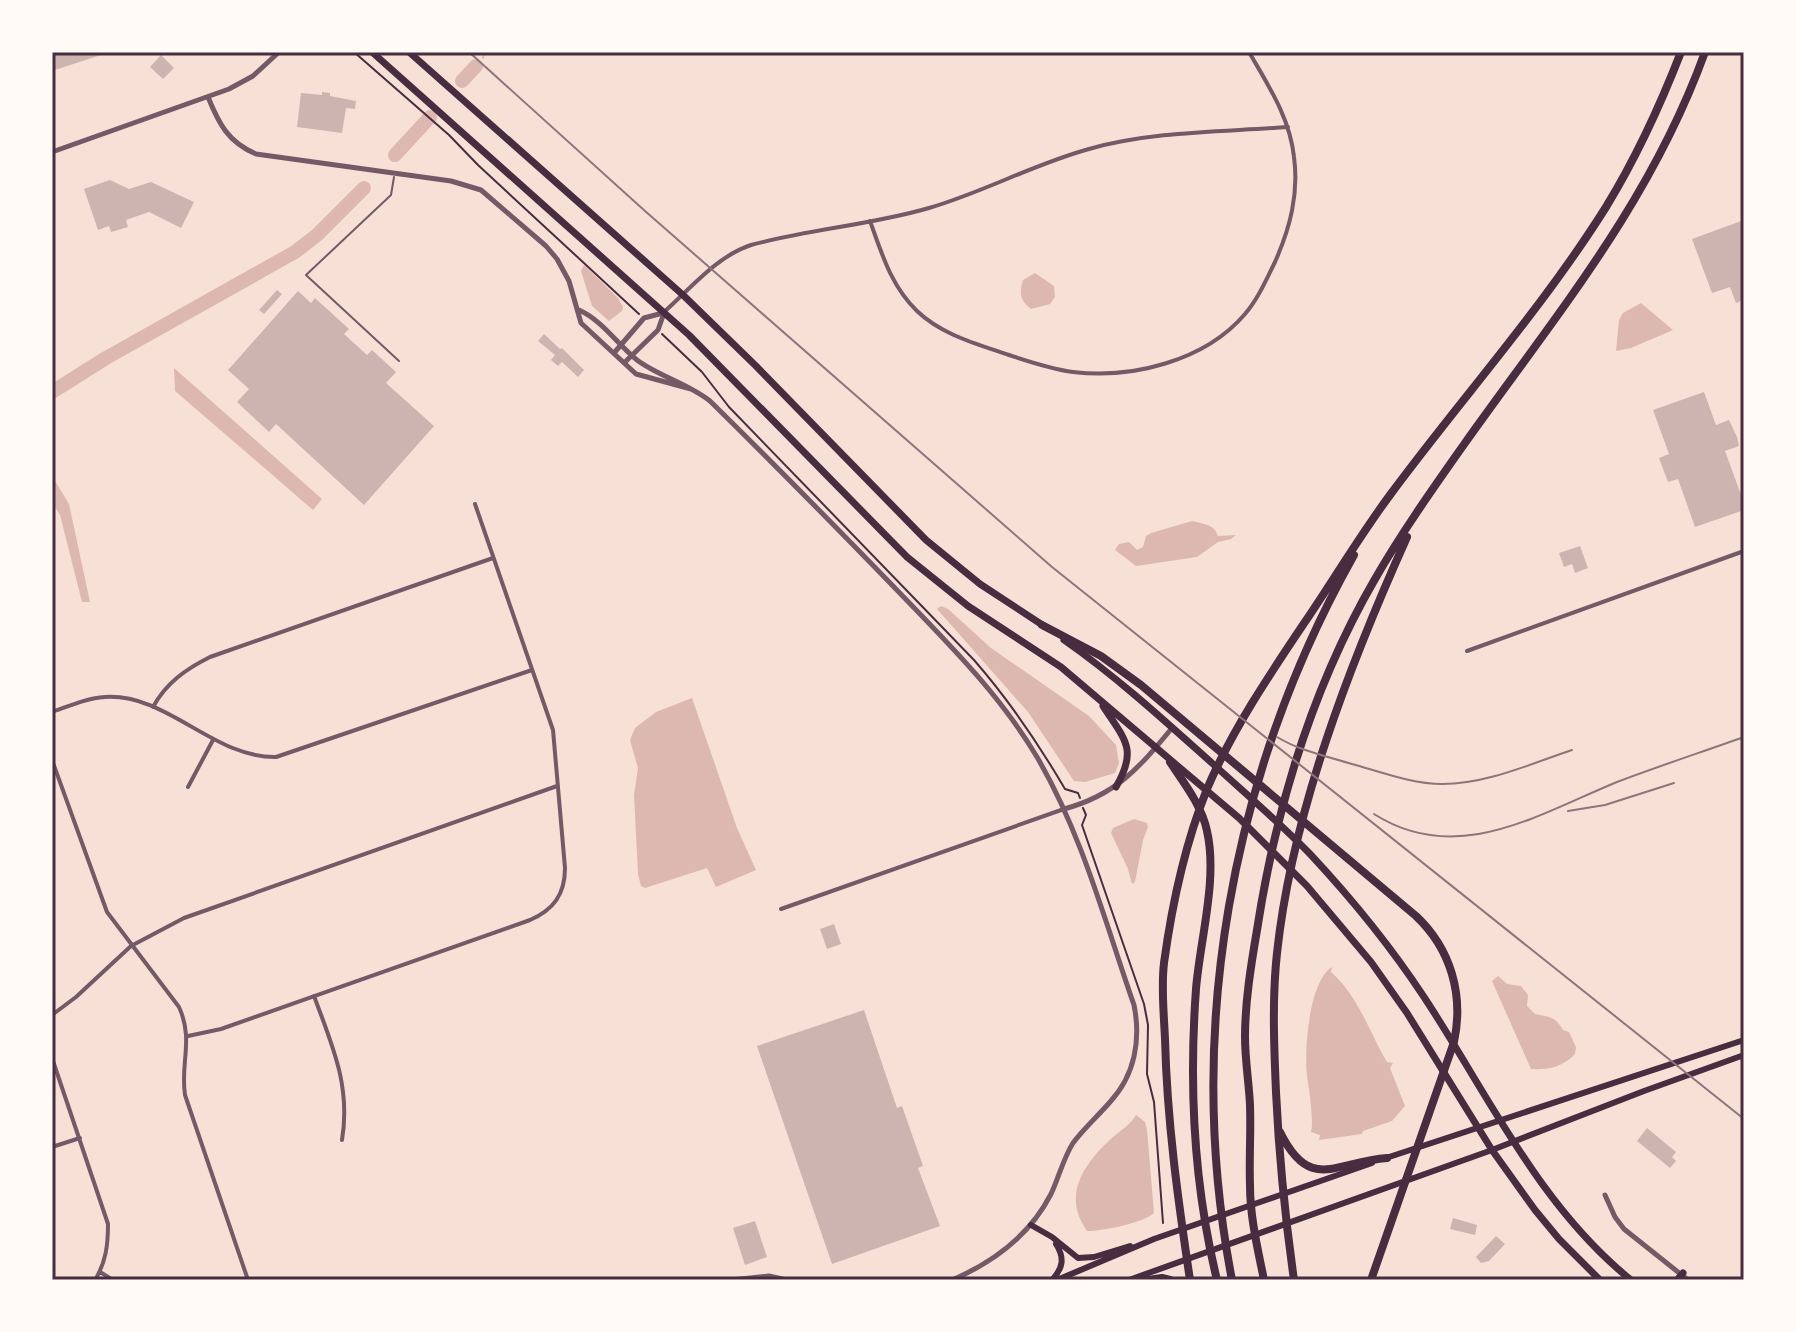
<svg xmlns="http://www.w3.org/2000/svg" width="1796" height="1332" viewBox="0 0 1796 1332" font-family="Georgia,serif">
<rect width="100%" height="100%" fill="#f7e1d7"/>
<path fill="#dcb8b0" d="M584,265L618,298L623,307L622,311L609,321L592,306L581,271Z
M1035,273L1054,286L1055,297L1050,304L1031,309C1020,300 1019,294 1023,280Z
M1641,303L1673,330L1631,348L1616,351L1619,320L1623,313Z
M174,368L322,499L313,510L175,391Z
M52,476L69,504L90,602H82L60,515L52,502Z
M1192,521C1204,524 1214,524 1218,536L1236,535L1231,539L1218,542L1197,557L1136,566L1115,550L1119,544L1129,542L1137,550L1143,547L1146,536L1151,533Z
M941,606L948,609L991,648L1089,716L1116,745L1119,763L1115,773L1085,782L1074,781L1028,712L937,609Z
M692,698L737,828L756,870L716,887L707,868L645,888L641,886L638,874L634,795L638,768L630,740L635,728L656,712Z
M1134,819L1147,823L1148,827L1143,840L1135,882L1132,884L1128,869L1111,833L1113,828Z
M1332,967L1331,972C1357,995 1368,1028 1384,1057L1387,1062L1393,1063L1390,1068L1405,1106L1392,1121L1363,1131L1362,1134L1319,1140L1320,1135L1311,1132C1314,1120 1309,1090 1307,1076C1304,1050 1309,981 1332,967Z
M1498,976L1507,984L1521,986L1528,995L1527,1006L1535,1014C1549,1017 1555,1016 1563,1030L1569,1032L1576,1047L1575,1054C1563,1067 1548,1070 1531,1069L1492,981Z
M1136,1115L1145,1122L1147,1130L1154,1213C1143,1223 1103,1231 1087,1231C1061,1195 1085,1162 1113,1137C1121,1130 1130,1125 1136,1115Z"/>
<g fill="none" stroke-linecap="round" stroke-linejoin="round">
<path stroke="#dcb8b0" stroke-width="2" d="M483,58L485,52"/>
<path stroke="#dcb8b0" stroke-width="14" d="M462,81L476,66
M395,155L430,117
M52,392L106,358L295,252L317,235L364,188"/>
</g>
<path fill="#ccb4b1" d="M52,52H100L101,55L52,71Z
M161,55L174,68L163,79L150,67Z
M322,92L330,93V96L356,101L355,109L346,108L342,133L297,127L301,93L322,95Z
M110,180L129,189L151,182L194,202L181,228L149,212L126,220L128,227L111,232L109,226L98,230L84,189Z
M1744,220V300L1736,303L1730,287L1712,293L1692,239Z
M277,290L282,294L264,314L259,310Z
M298,291L311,303L315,298L349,329L344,334L367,355L372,350L396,372L386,383L434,426L364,505L276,424L269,432L237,402L249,389L228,370Z
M544,334L560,349L562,348L584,370L578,377L562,362L558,366L551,360L555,355L538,341Z
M1704,392L1716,425L1729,420L1737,437L1739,446L1725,451L1744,503V510L1695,527L1678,479L1668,482L1659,458L1669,454L1653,410Z
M1580,546L1588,568L1575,573L1572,564L1564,567L1559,553Z
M834,924L841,944L827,949L820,929Z
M864,1010L897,1108L902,1106L923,1166L918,1168L940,1226L832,1264L757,1046Z
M1647,1128L1676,1152L1672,1157L1676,1161L1670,1168L1637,1141Z
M1453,1218L1477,1225L1475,1235L1450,1229Z
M755,1221L767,1257L745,1265L733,1228Z
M1496,1236L1505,1244L1489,1261L1481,1263L1476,1257Z"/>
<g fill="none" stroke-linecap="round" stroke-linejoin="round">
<path stroke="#4a2c40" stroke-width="2" d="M354,52L449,135L478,165L639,314
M662,334L702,372L729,407L974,660C1009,700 1038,743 1065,789L1078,793L1080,798
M1083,808L1086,815L1082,825L1144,1004L1148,1025L1147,1074L1154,1102L1163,1223"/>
<path stroke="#755966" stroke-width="2" d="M394,177L391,195L306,275L399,361"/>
<path stroke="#755966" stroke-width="4" d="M870,221C882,254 891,286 917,311C942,335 977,344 1009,355C1030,362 1051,369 1073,372C1132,379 1205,361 1245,314C1258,299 1266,280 1275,262C1290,228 1299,194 1294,157C1290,118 1268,85 1249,52
M664,312C690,289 717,256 751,245C810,229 871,225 929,208C984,192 1034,164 1089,149C1153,131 1222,132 1288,127
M1467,651L1744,551
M153,707C166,683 186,669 210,657L493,558
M52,712C69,706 87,698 105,697C167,693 213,758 276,757L532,670
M52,760L107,912L179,1007C194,1040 180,1063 185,1095L248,1280
M188,787L213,740
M781,909L1064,809
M314,996C332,1045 351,1086 342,1140
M52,1015L76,997L131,946L184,918L557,786
M188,1036L221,1029L530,920C553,910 565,895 565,868L553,730L475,504
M52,1058L108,1224C108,1245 106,1262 95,1280
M52,1147L80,1138
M100,1272L113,1280"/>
<path stroke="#755966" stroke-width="5" d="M208,97C219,124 228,142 256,154L451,181L481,190L546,246L557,259L569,281L581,323L636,374L691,389
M52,152L229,89L253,76L279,52
M579,310C603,321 617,344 637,360C658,376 687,383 710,401C772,462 833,524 893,586C945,640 999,693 1037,757C1082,834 1105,922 1134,1005C1141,1040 1135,1075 1110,1102C1098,1116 1084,1128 1073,1143C1063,1159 1059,1177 1051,1194C1030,1235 994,1262 952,1280
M614,353L644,318L663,313
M624,363L658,330L664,313
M1064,809C1116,795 1139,768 1172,728
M1605,1195L1615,1217L1624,1229L1688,1280
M731,1280L769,1276L787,1280"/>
<path stroke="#4a2c40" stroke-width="6" d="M1383,1159L1744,1040
M1031,1225L1052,1237L1078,1258L1094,1257L1130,1246
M1052,1280C1063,1268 1065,1258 1056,1244
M1057,1280L1154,1239L1372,1163
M1129,1280L1492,1150L1644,1091L1744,1055"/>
<path stroke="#4a2c40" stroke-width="7" d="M372,52L689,335L907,557L968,606L1061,667L1239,818L1307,886L1371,962L1407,1013L1492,1150L1535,1210L1559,1239L1600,1280
M409,52L683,295L756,366L926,540L980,584L1044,626
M1064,640C1117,677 1165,721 1213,764C1246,794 1280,823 1311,855C1352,899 1391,947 1424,997C1488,1094 1539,1206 1631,1280
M1103,706C1125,740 1138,749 1116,787
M1677,1280L1683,1273"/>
<path stroke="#4a2c40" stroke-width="8" d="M1042,625L1101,656L1141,685L1416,916C1451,949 1464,995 1454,1042L1371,1280
M1170,762C1184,783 1202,806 1207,831C1218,879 1200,940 1196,989C1189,1085 1194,1186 1217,1280
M1280,1132C1310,1193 1335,1162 1387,1158
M1148,1280L1162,1278L1170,1280
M1190,1280C1178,1200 1167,1121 1165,1039C1164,1015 1161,988 1164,963C1172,904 1185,844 1207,789C1233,728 1272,671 1309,616C1336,576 1361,534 1390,495C1461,399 1542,309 1606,207C1636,158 1660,106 1681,52
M1232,1280C1184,1032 1231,774 1354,555
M1264,1280C1258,1250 1250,1217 1250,1186C1249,1159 1251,1132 1250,1105C1249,1083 1245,1060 1245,1037C1245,1002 1251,965 1257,930C1276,807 1313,686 1375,579C1402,532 1434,487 1465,443C1556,315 1651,202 1705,52
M1294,1280C1285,1217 1279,1156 1276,1092C1274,1046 1272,999 1277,953C1292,813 1350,664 1407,537"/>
<path stroke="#8f747c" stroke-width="2" d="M469,52L645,211L1052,567L1744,1119
M1277,737C1300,751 1326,756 1352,764C1381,772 1412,784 1442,784C1487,784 1530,764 1572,750
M1568,811L1605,805L1674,783
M1374,814C1457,867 1539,814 1617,782C1659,766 1702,752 1744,737"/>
</g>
<rect width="1796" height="1332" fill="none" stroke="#fffaf5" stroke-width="108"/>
<rect x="54" y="54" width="1688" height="1224" fill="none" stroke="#4a2c40" stroke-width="3"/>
</svg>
